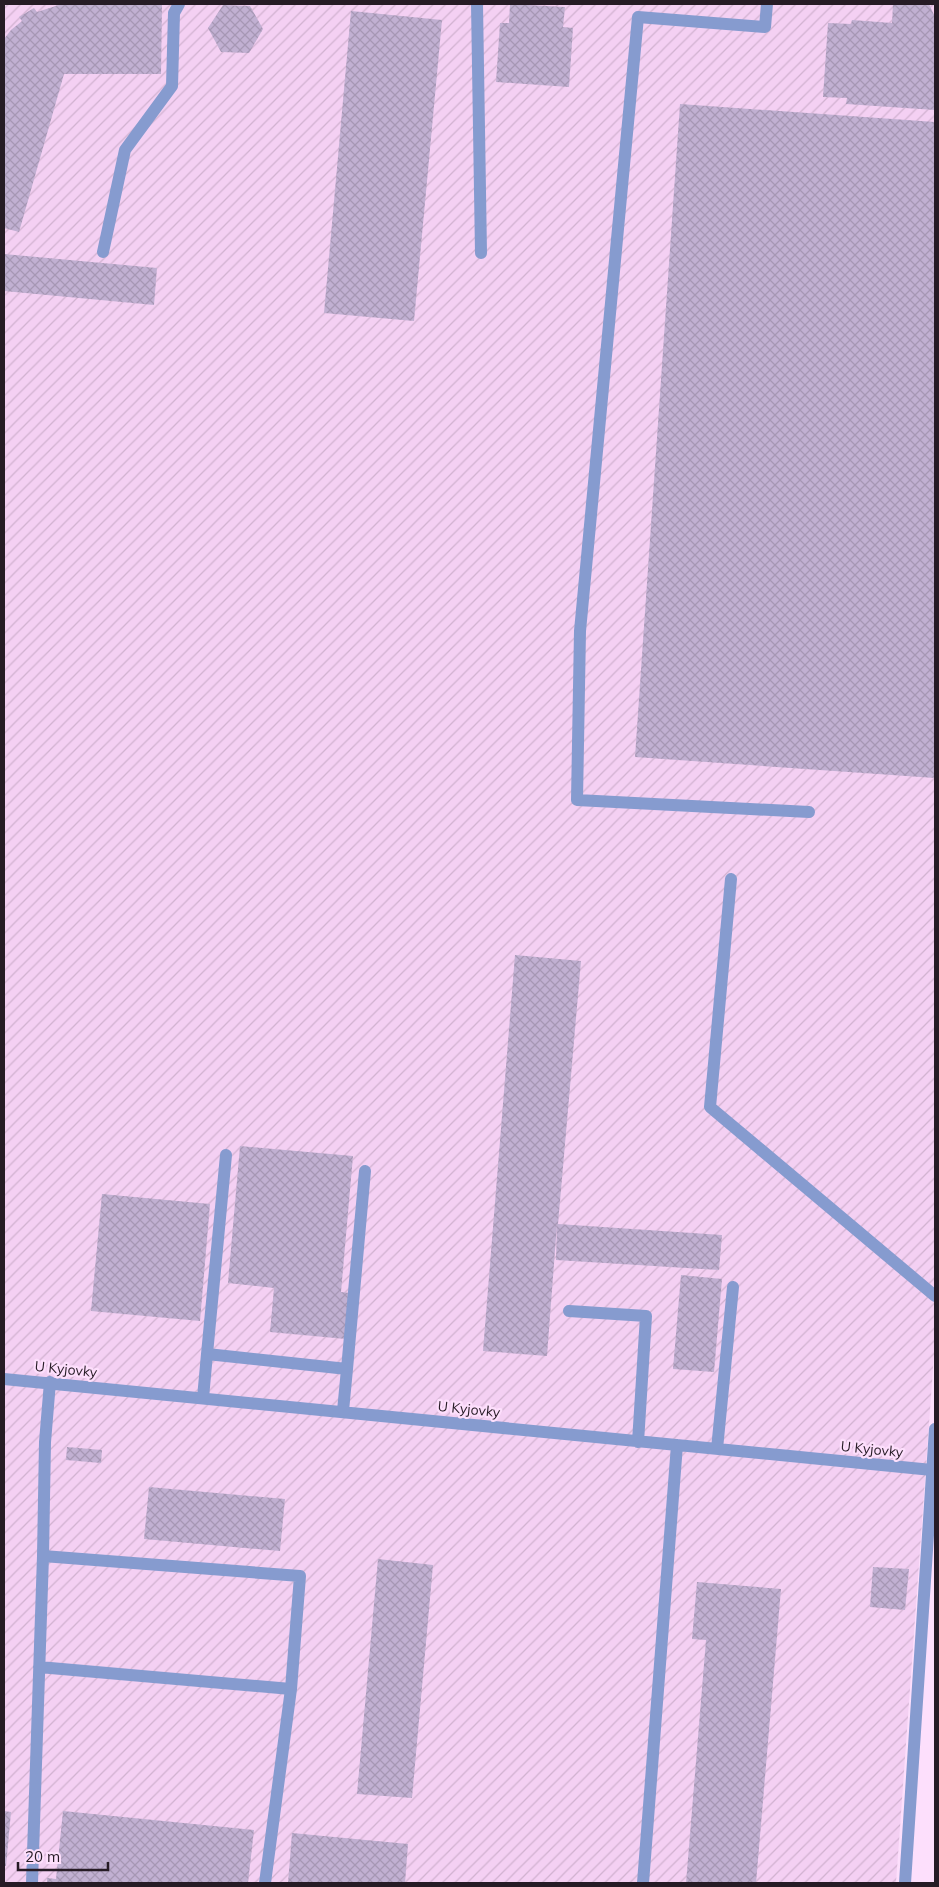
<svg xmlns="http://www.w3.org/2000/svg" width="939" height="1887" viewBox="0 0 939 1887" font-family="Mulish,sans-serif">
<defs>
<pattern id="industrial-furrows" width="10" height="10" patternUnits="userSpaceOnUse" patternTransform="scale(1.25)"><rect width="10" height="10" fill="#f4d0f3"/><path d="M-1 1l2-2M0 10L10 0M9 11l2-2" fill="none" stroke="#d1b2d0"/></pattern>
<pattern id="building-cross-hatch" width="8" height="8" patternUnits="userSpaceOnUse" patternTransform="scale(1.25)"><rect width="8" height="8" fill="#c1b0d2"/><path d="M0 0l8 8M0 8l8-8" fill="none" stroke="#a697b4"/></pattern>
</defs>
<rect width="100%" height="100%" fill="#fddffc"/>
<path fill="url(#industrial-furrows)" d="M4,4H935V1341L896,1883H4Z"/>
<path fill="url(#building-cross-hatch)" d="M62,4H162L161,74H64L19,232L4,228V39L11,30L22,21L19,17L34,8L37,12Z
M510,4L565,7L563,27L573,28L569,87L496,82L500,23H509Z
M893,4H929L935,17V110L846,104L847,98L823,97L828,23L851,24L852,20L892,23Z
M223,5L250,6L263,29L249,53L221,52L208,28Z
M351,11L442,20L414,321L324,313Z
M680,104L935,122V778L635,757Z
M4,254L157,268L154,305L4,291Z
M515,955L581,961L558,1224L722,1235L719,1270L556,1260L557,1224L547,1356L483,1351Z
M240,1146L353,1156L341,1292L350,1293L346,1339L270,1332L274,1288L228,1283Z
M102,1194L210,1204L200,1321L91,1311Z
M681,1275L722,1279L714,1372L673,1369Z
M67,1447L102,1450L101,1463L66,1460Z
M149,1487L285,1499L280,1551L144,1539Z
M378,1559L433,1565L412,1798L357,1794Z
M873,1567L909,1569L905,1610L870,1607Z
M697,1582L781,1589L756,1883H686L706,1640L692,1639Z
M4,1811L11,1812L6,1866H4Z
M63,1811L254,1830L248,1883H47V1878L56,1879Z
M292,1833L408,1844L405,1883H288Z"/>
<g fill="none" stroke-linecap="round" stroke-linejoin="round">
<path stroke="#869bcf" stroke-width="12" d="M477,4L481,253
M767,4L765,27L638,17L580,631L577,800L809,812
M103,252L125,150L172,86L174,13L179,4
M731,879L710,1107L935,1296
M226,1155L207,1354L347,1369L365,1171
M569,1311L646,1316L638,1442
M4,1379L932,1470
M203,1398L207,1354
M343,1411L347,1369
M717,1449L733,1287
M39,1667L291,1689L300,1576L43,1556
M32,1883L43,1556L45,1442L50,1382
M265,1883L291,1689
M643,1883L677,1445
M905,1883L935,1429"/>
</g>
<g text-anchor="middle" stroke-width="4.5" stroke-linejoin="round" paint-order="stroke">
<g font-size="14" fill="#261b25" stroke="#fddffc">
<text transform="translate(66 1369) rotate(6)" y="5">U Kyjovky</text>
<text transform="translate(469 1409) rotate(6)" y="5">U Kyjovky</text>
<text transform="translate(872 1449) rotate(6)" y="5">U Kyjovky</text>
</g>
</g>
<rect width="939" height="1887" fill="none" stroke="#261b25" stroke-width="10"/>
<path d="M18 1862v8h90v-8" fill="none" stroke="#261b25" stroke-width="2.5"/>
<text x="25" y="1862" font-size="15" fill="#261b25" stroke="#fddffc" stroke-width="4" paint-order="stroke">20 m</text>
</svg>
